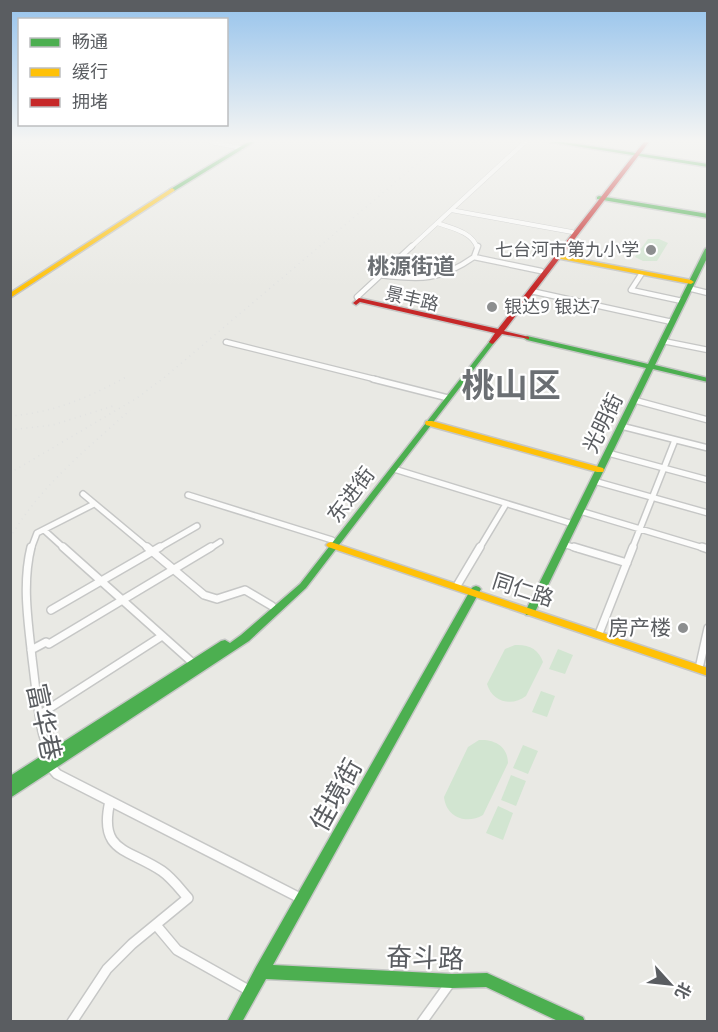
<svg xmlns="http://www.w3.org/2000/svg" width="718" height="1032" viewBox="0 0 718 1032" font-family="Ubuntu,'Noto Sans SC',sans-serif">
<rect width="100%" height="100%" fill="#e9e9e4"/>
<path fill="#d2e5d1" d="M648,239H659L668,243L657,261H643L635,257Z
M515,645C528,644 539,649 543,662L526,696C512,707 492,702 487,684L505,649Z
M558,649L573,655L565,674L549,669Z
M541,691L555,696L547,717L532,712Z
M479,740C494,739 508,746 508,763L483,815C466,825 446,817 444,797L468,747Z
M523,745L538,751L528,774L513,768Z
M511,775L526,781L516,806L501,800Z
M498,806L513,813L503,840L486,833Z"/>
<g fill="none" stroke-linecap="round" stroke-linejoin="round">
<defs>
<path id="street-far4" d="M211,142L241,148
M451,210L572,232
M437,223C451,228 473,232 477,248
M410,248L525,142"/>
<path id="street-far3" d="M478,246L474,257L541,271
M642,273L631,290L682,301
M380,275C420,280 440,281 474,257
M688,288L708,293
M531,291L672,322
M359,300L357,297L412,246
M663,341L708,350
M226,342L378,380"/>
<path id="street-far2" d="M373,379L448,398
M634,400L708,420
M621,426L708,448
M608,453L708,480
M394,469L573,524
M594,481L708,513
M83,494L149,549
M188,495L332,540
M580,511L707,549
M44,530L65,549
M563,544L579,549
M31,549L37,533L94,504
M157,549L197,526
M209,549L220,542
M479,549L506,504
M632,549L675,440"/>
<path id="street-far1" d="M31,547C22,584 28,620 32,658C35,681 37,704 41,727C43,740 49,749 51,762
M63,547L194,664
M147,547L204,595L217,599L245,590L272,606
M574,547L627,563
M702,547L708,549
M458,584L480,547
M51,610L160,547
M600,631L633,547
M31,650L46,642L49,644L211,547
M700,664L708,628
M39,715L162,636"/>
<path id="street" d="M50,761L51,767L57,774L302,899
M156,925L177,950L250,991
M72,1022L107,969L132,944L188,898C180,889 172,878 162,871C128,848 98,853 110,801
M422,1022L450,983"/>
<path id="fast" d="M248,142H254L174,191L169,190Z
M550,142H564L708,164V167Z
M599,196L708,214V218L597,199V197Z
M708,247V256L655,365L708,378V382L653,369L535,612L534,615H526L525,612L646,368L527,340L524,338L527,336L648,364L705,249Z
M492,340L494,341V343L306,588L249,641L10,798V776L221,641L225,640L230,643L241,635L300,584L490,341Z
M476,586L479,587L481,589L273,965L452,974L487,973L583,1017L585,1022H560L486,987L452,988L266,979L242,1022H227L256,967L471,589L473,587Z"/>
<path id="slow" d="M172,188L175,190L174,191L10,298V293Z
M558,255L691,280L694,282L691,284L556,258L555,257Z
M426,421H432L603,468L604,470L603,472H597L426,425L425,423Z
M331,542L708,668V676L328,547L326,545L328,543Z"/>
<path id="jam" d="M644,142H649L504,331L529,337V339L502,334L494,343L492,344L489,342L495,333L360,302L356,305L353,303L359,298L498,329Z"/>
</defs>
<use href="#street-far4" stroke="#c6c7c6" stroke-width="5"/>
<use href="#street-far3" stroke="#c6c7c6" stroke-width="7"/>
<use href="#street-far2" stroke="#c6c7c6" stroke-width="8"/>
<use href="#street-far1" stroke="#c6c7c6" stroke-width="10"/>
<use href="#street" stroke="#c6c7c6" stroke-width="12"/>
<use href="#fast" stroke="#c6c7c6" stroke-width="3"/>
<use href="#slow" stroke="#c6c7c6" stroke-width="3"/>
<use href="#jam" stroke="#c6c7c6" stroke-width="3"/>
<use href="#street-far4" stroke="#fcfcfb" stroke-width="4"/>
<use href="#street-far3" stroke="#fcfcfb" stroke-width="4.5"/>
<use href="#street-far2" stroke="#fcfcfb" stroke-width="5"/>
<use href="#street-far1" stroke="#fcfcfb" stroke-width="7"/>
<use href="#street" stroke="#fcfcfb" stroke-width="9"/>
<use href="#fast" fill="#4caf50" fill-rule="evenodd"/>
<use href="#slow" fill="#ffc107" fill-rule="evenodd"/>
<use href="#jam" fill="#c62828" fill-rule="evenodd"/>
<path stroke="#e1e2e1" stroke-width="1.5" stroke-dasharray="1 4.5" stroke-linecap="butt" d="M10,416C53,413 90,397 128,376
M10,430L53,425L113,406
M10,473L137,398L165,377L443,142
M10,538C40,486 86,450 130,410"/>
</g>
<linearGradient id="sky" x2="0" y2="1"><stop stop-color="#96c3ec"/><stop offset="0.49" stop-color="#f5f5f3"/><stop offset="1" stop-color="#f5f5f3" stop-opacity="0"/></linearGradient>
<rect width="718" height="287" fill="url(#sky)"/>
<g fill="#8c8e8f" stroke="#fff" stroke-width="2">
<circle cx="651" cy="250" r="6"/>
<circle cx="492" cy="307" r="6"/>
<circle cx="683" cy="628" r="6"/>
</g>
<g text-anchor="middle" stroke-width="4.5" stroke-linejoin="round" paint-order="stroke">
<g font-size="18" fill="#5a5d61" stroke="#fff" text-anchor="end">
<text x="639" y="256">七台河市第九小学</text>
<text x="504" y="313" text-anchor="start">银达9 银达7</text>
</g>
<g font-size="18" fill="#5a5d61" stroke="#fff">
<text transform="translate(412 299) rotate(13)" y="6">景丰路</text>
</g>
<g font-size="21" fill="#5a5d61" stroke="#fff">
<text transform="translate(603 423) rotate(-64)" y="7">光明街</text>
<text transform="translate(351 495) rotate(-53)" y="7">东进街</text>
<text transform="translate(523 590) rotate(18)" y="7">同仁路</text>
</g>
<g font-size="21" fill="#5a5d61" stroke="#fff" text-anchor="end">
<text x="671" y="635">房产楼</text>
</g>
<g font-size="22" font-weight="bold" fill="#6b6f73" stroke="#fff">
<text x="411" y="274">桃源街道</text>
</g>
<g font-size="26" fill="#5a5d61" stroke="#fff">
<text transform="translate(44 722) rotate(78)" y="9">富华巷</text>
<text transform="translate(336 795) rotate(-61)" y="9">佳境街</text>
<text transform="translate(425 958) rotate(2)" y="9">奋斗路</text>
</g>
<g font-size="33" font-weight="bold" fill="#6b6f73" stroke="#fff">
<text x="511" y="397">桃山区</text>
</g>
</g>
<rect width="718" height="1032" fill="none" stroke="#5a5d61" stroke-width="24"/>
<rect x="18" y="18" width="210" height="108" fill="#ffffff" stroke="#bdbec0" stroke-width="1.5"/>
<rect x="30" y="38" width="30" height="9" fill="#4caf50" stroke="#bdbec0" stroke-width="1.5"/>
<text x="72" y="48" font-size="18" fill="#5a5d61">畅通</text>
<rect x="30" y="68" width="30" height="9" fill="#ffc107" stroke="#bdbec0" stroke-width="1.5"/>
<text x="72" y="78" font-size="18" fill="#5a5d61">缓行</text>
<rect x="30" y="98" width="30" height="9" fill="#c62828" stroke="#bdbec0" stroke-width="1.5"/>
<text x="72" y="108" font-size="18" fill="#5a5d61">拥堵</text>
<g transform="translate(670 984) rotate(117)" stroke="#ffffff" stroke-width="4.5" paint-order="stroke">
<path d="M0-4.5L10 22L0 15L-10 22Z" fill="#5a5d61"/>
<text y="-9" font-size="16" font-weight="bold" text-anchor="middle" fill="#5a5d61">北</text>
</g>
</svg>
